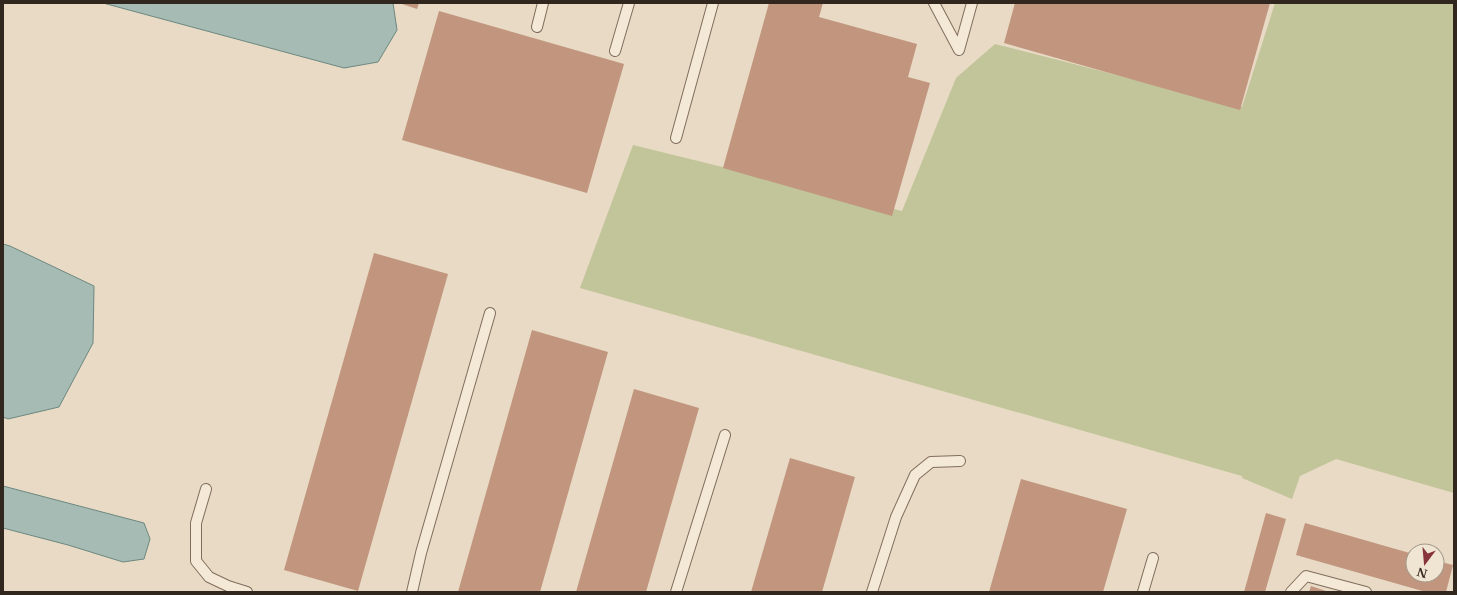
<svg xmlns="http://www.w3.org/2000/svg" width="1457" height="595" viewBox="0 0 1457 595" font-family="'Libre Baskerville',serif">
<rect width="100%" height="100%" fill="#e8dac4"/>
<path fill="#c2c499" d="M1275,3H1454V493L1336,459L1300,476L1292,499L1242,478V476L580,288L633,145L902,211L956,78L995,44L1242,107Z"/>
<path fill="#a5bbb3" stroke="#6d8880" d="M103,3H393L397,30L378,62L344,68Z
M3,244L10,246L94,286L93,343L59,407L8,419L3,417Z
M3,486L144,523L150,539L144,559L123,562L68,545L3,528Z"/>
<path fill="#c1957e" d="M399,3H419L417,9Z
M769,3H823L819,17L917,44L908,77L930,83L892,216L723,168Z
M1015,3H1270L1240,110L1004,43Z
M439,11L624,64L587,193L402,140Z
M374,253L448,274L358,591L284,570Z
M532,330L608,352L540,592H458Z
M634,389L699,408L646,592H576Z
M790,458L855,477L822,592H751Z
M1021,479L1127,509L1103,592H989Z
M1266,513L1286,519L1265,592H1244Z
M1305,523L1413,554V575H1437V561L1453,565L1446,592H1426L1296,555Z
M1311,586L1329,592H1309Z"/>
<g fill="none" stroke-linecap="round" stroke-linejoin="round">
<defs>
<path id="lane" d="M934,3L959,50L972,3
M537,27L543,3
M615,51L629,3
M676,138L713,3
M206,489L196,523V561L209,577L228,586L247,592
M412,592L421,553L490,313
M676,592L725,435
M872,592L896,517L915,475L931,462L960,461
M1143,592L1153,558
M1291,592L1306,576L1366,592"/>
</defs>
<use href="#lane" stroke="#806d5d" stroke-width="12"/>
<use href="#lane" stroke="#f4e9d6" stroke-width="10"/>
</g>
<rect width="1457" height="595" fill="none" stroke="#32271f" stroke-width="8"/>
<g transform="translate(1425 563) rotate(196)"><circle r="19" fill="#f0e5d2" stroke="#a4998a"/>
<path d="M0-3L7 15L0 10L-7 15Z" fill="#87343b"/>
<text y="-6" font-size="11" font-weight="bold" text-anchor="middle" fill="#32271f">N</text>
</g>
</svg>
